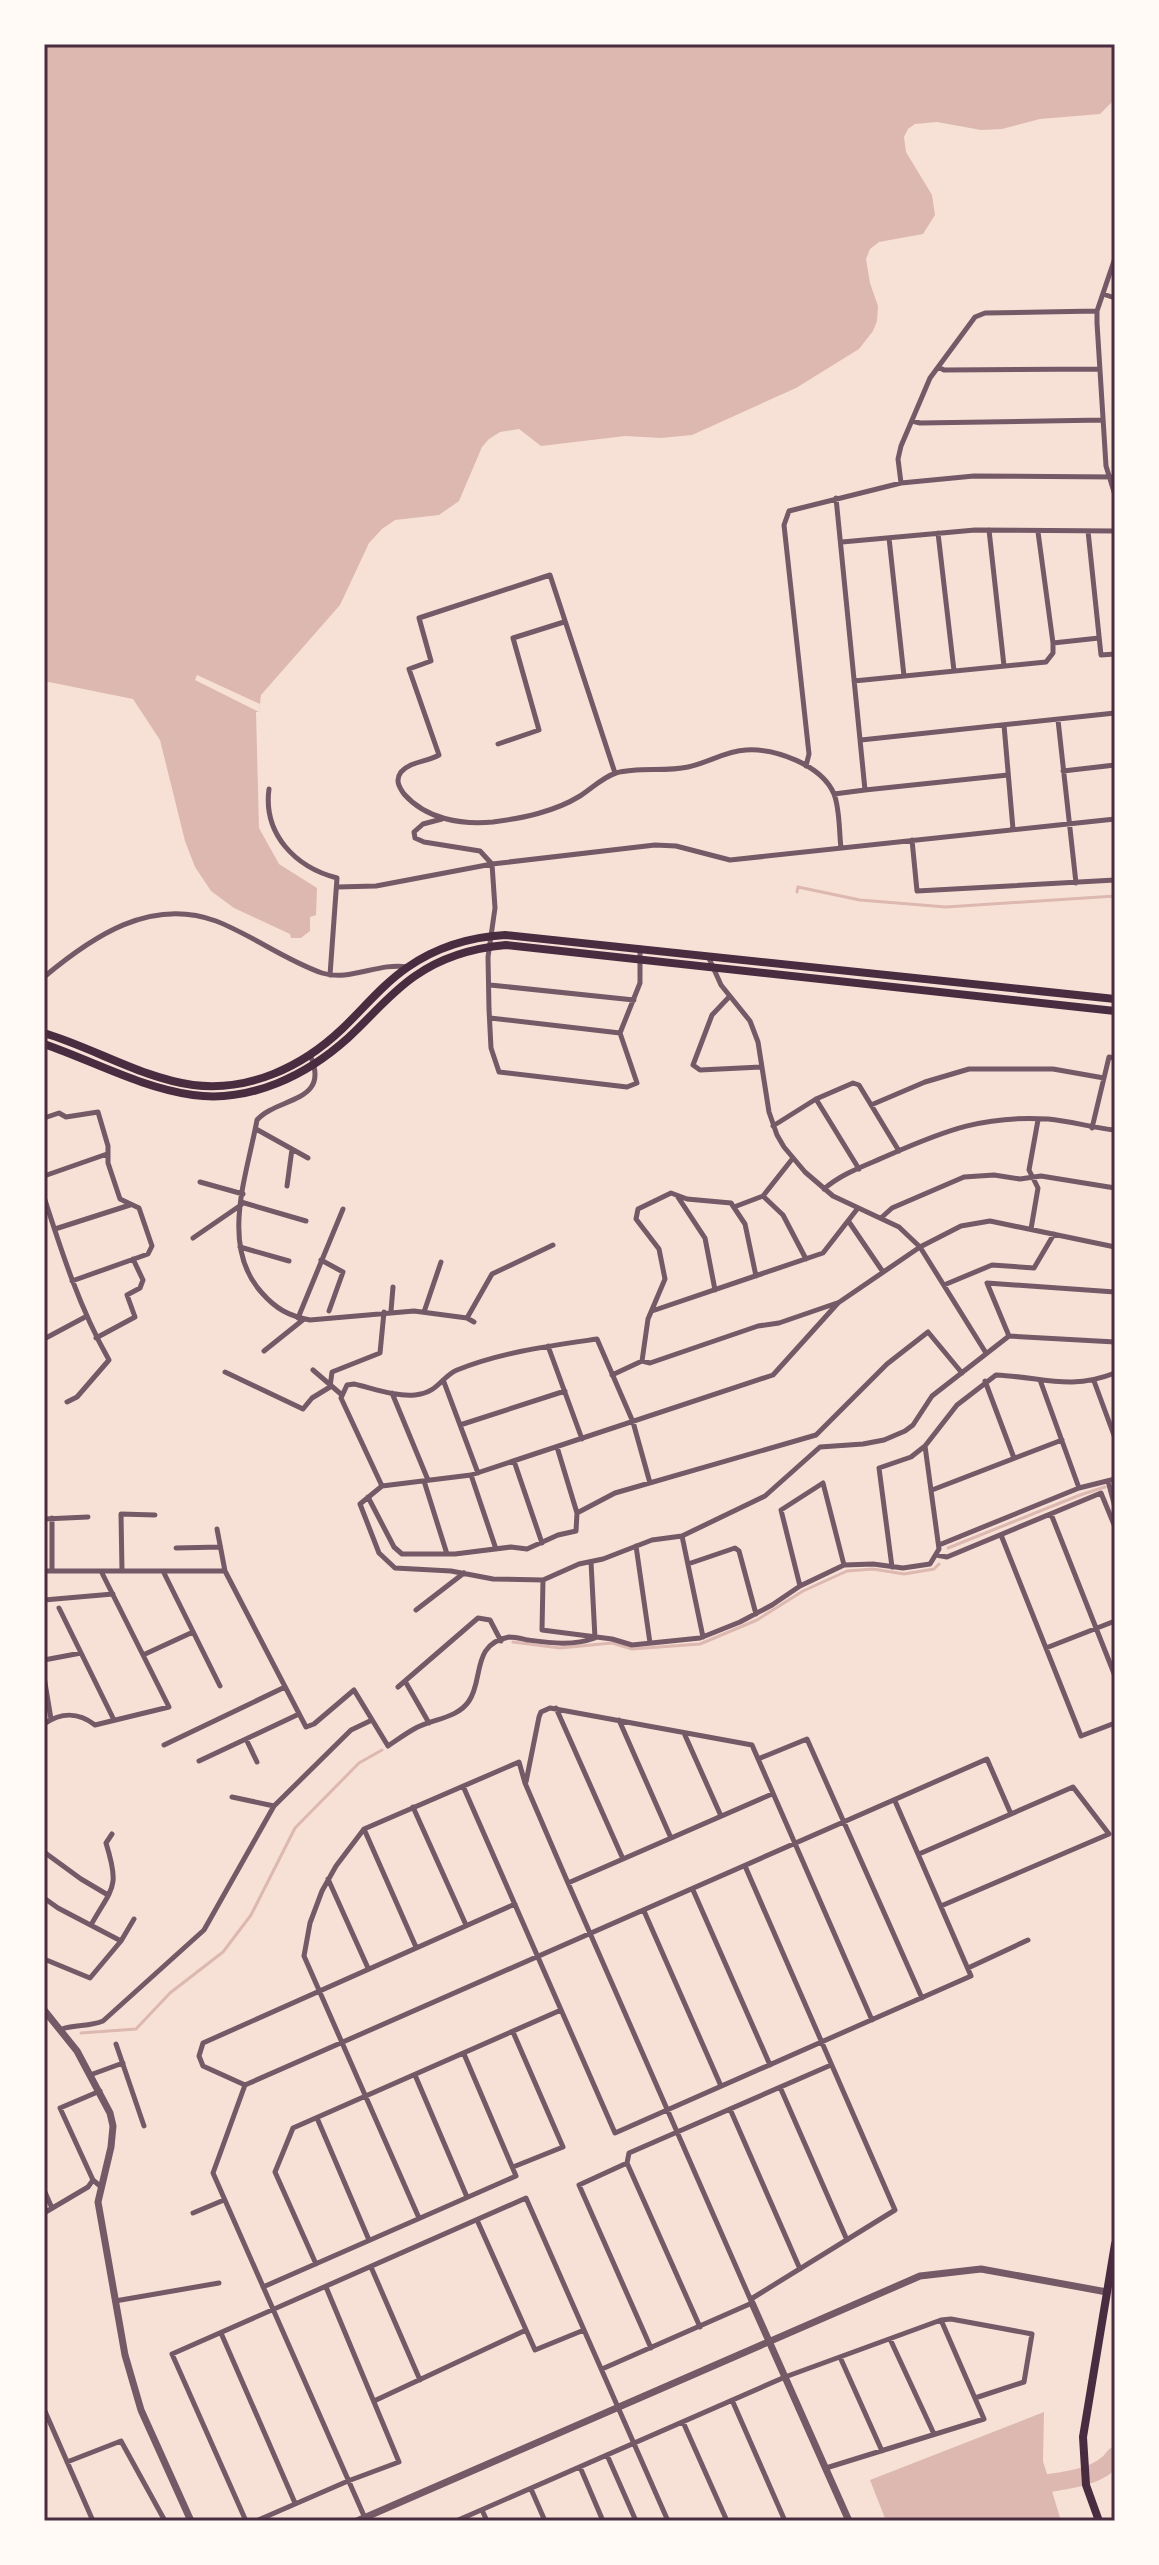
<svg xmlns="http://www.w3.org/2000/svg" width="1159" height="2565" viewBox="0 0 1159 2565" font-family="'Varela Round',sans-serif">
<rect width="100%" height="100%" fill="#f7e1d7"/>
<path fill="#dcb8b0" d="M44,44H1115V99L1100,114L1040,119L1002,129L981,130L937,122L915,124L908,129L904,137L906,152L932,195L935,215L923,234L879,242L870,249L866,259L870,283L878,306L877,321L873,331L859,349L796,388L692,435L661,438L625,436L541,446L519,429L500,432L489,439L482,447L459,501L439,515L395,520L382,529L369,543L340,605L261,695L259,712H256L259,828L279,864L317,888L316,915L310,917V931L301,938H291L290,934L234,908L211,891L195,867L185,841L160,740L133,699L44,681Z
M1044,2412L1043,2461L1061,2521H886L870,2480Z"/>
<path fill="#f7e1d7" d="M197,675L260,704L259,712L195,680Z"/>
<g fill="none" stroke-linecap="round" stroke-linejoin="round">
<path stroke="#dcb8b0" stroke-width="3" d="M797,892L798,887L860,900L946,907L1115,896
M948,1548L1080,1495L1105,1487
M513,1642L560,1648L612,1643L632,1649L700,1644L757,1620L803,1591L847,1571L873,1569L904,1574L934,1569L939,1564
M81,2033L136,2029L170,1993L223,1952L251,1915L295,1828L359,1763L382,1750"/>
<path stroke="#dcb8b0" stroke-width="18" d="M1049,2483C1070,2480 1102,2476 1115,2456"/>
<path stroke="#755966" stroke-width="5" d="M1115,258L1097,311V323L1106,466L1115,495
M1103,294L1115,298
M938,367L944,370L1100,369
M912,421L920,423L1103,420
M901,483L898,459L901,446L930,378L975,317L985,313L1097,311
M989,530L1004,666
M1088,531L1101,655L1115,654
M938,533L954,671
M889,538L904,676
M842,542L975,530L1115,531
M1053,643L1099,638
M854,681L1046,662L1053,653V643L1038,532
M1058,720L1076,883
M1004,725L1013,829
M861,740L1115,713
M498,744L539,730L513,638L564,622
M806,766L809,754L784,525L789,511L901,483L974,476L1115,477
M1063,771L1115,765
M615,773L550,575L419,618L431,661L409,669L439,755C427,762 411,761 401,772C395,780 399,787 404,794C426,819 461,825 493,822C523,818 554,812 580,796C591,789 603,777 616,773C638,767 665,772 688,767C708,763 725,751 746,750C775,748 822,765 834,794C840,809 839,832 841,848
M269,789C263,834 295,867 337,878L330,975
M865,790L1008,775
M834,794L865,790L836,498
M442,819L423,824L414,832L415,838L424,842L480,851L492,864L495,908L488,957L489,1009L491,1048L499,1072L627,1087L637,1083L620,1033L640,983V948
M912,840L917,891L1115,880
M337,887L376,886L492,864L655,845L676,846L730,860L1115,819
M708,956L721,985L750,1021L758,1042L769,1112L777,1135L784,1147L805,1172L833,1196L899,1227L920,1247L986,1353
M44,977C93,936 151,897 216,921C252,935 285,960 322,973C349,982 379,962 407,967
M490,985L634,1000
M730,996L712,1015L693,1065L700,1070L761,1067
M490,1018L620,1033
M310,1055C332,1103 277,1097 257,1120C247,1175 219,1246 262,1293C276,1309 289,1316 310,1320L414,1311L467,1318L474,1322
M816,1099L859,1169
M871,1105L925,1082L969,1069H1053L1104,1078
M44,1118L59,1113L66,1117L98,1112L108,1146V1163L120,1199L139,1208L152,1246L148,1254L72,1281
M773,1126L816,1099L853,1083L859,1085L899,1151
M1092,1128L1109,1057L1115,1058
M256,1129L308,1158
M44,1176L107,1154
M200,1182L243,1194
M287,1186L292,1149
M824,1189C842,1173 867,1165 889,1155C946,1130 985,1115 1048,1119C1071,1121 1093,1128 1115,1130
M763,1196L783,1215L806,1259
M44,1197C62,1253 80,1309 109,1360L77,1397L67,1402
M678,1197L705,1238L715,1290
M241,1202L306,1221
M734,1207L763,1196L793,1158
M881,1218L892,1208L964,1177L994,1175L1020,1179L1041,1176L1115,1188
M849,1222L883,1272
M55,1229L130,1205
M1031,1229L1038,1188L1029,1170L1038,1120
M193,1238L241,1205
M240,1247L289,1261
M1115,1247L990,1221L961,1226L920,1247L838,1303L773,1375L471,1475L382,1486L360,1504L379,1553L395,1568L451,1571L493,1579L543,1580L579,1564L603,1559L652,1540L682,1536L765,1496L820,1447L863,1444L884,1440L905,1431L913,1425L932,1396L1009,1336L1115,1342
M321,1260L343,1272L329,1311
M944,1285L992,1265L1034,1268L1054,1234
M391,1311L393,1287
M652,1311L823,1253L858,1208
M424,1312L441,1262
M298,1318L343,1209
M467,1318L492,1274L553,1245
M1009,1336L987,1283L1115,1292
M96,1338L135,1317L127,1295L140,1288L143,1280L133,1259
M44,1339L87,1316
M548,1346L582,1439
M264,1351L304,1319
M642,1361L650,1363L758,1326L779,1323L837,1303
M313,1370L342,1395
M225,1372L303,1409L312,1398L330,1387L332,1372L380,1353L384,1312
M612,1375L642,1361L648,1319L665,1279L659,1249L636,1219L638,1209L671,1193L687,1199L731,1203L745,1224L756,1276
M1040,1380L1079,1488
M985,1381L1014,1458
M1094,1381L1115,1438
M444,1382L478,1473
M392,1393L428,1480
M460,1425L565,1391
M514,1461L542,1543
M471,1475L496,1549
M424,1481L447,1554
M1108,1481L1115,1507
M382,1486L341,1398L347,1385L354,1384C372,1388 396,1397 415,1395C438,1393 441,1377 457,1370C502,1352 549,1346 597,1339L633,1422L650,1483
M932,1490L1062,1440
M368,1497L394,1547L402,1554H455L511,1547L527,1549L558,1535L576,1531L577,1513L557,1447
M577,1513L615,1493L816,1435L887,1364L928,1332L962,1373
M1051,1514L1115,1676
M52,1518V1571
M44,1519L88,1517
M217,1529L225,1571L306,1727L314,1724L354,1690L388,1746C397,1740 405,1734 414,1729C431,1719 457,1719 469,1701C484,1679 471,1644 509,1637C515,1637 523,1639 528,1640C551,1643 573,1646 595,1638L591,1562
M1001,1535L1081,1736L1115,1723
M682,1536L703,1637
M939,1545L1079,1488L1115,1479
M636,1546L650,1643
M176,1548L220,1547
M936,1555L947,1557L1101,1493L1115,1527
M688,1564L735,1548L739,1551L756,1614
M892,1567L879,1468L911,1457L925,1446
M44,1571H225
M122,1571L121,1514L155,1515
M163,1571L220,1686
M543,1580L542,1630L612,1639L632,1645L700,1638L740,1622L772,1605L800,1586L844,1565L873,1564L903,1568L930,1564L939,1549L925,1446L957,1405L996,1375C1043,1377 1069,1391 1115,1373
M800,1586L781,1510L823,1483L844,1565
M44,1600L113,1594
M59,1608L114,1720
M416,1610L464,1573
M1046,1648L1115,1621
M143,1655L193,1632
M44,1660L81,1653
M44,1677L51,1719
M405,1681L429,1723
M398,1687L478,1618L490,1620L501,1641
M556,1708L623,1859
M619,1720L671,1838
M44,1724C62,1712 78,1712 95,1725L169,1707L101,1571
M684,1733L721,1816
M246,1739L257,1762
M164,1745L285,1687
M758,1759L807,1739L922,1998
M199,1761L299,1714
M526,1782L539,1717L541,1712L550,1708L752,1745L872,2020
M463,1786L615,2133L971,1976L895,1801
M232,1797L274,1806
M413,1807L466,1925
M364,1829L416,1947
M44,1852L81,1879L108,1895
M919,1854L1073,1787L1109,1834L941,1906
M745,1866C795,1981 844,2093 895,2210L751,2299
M328,1879L368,1968
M568,1883L772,1794
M693,1890L770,2065
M44,1898L58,1908L121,1941L90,1978L44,1959
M644,1911L721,2086
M91,1925C113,1886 120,1888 106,1843L112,1834
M121,1941L134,1919
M968,1968L1028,1940
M62,2029C76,2024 89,2027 103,2021L204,1930L274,1806L351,1730L372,1720
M513,2032L563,2147L513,2167
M116,2044L144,2126
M90,2075L123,2063
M415,2075L467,2197
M245,2085L203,2066L199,2056L203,2043L515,1904
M780,2087L847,2240
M730,2109L800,2269
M317,2118L369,2240
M627,2163L579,2185L651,2348
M93,2180L60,2108L100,2091
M44,2190L52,2208
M44,2213L88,2187L93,2180L100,2186
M193,2213L224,2200
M419,2218L304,1956L310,1923L322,1891L336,1866L364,1829L519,1762L525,1783L568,1883L752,2303L602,2369
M477,2220L535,2350L584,2330
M316,2264L275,2172L293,2128L561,2010
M371,2267L420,2380
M263,2287L516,2176L464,2054
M115,2301L219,2283
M941,2320L951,2319L1032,2334L1024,2382L975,2398
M700,2327L627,2163L629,2153L831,2065
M221,2333L295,2503
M890,2339L934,2434
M840,2357L882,2451
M732,2400L785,2521
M374,2401L526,2330
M44,2409L93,2521
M683,2422L727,2521
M607,2455L636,2521
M67,2462L121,2441L165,2521
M580,2467L603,2521
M531,2489L545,2521
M482,2510L487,2521
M365,2518L213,2173L245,2085L987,1759L1011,1814
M246,2521L172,2354L526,2198L668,2521
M256,2521L348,2481L399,2462L326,2287
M456,2521L785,2377L941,2320L984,2419L826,2468"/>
<path stroke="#755966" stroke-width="7" d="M44,2010L77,2051L110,2113L113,2126L111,2147L98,2202L125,2355L141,2410L191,2521
M752,2303L849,2521
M357,2521L920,2276L981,2269L1107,2292"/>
<path stroke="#4a2c40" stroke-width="8" d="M44,1033C94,1048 142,1078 193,1085C249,1092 302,1067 342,1029C364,1008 383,984 408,967C437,947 470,937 505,935L1115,999
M44,1044C93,1061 142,1088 193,1095C251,1103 307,1075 348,1038C371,1017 390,993 415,976C442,957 473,948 506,945L1115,1011
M1099,2521L1086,2485L1083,2437L1115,2244"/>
</g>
<rect width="1159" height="2565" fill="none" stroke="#fffaf5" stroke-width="92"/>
<rect x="46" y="46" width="1067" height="2473" fill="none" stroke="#4a2c40" stroke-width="3"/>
</svg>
